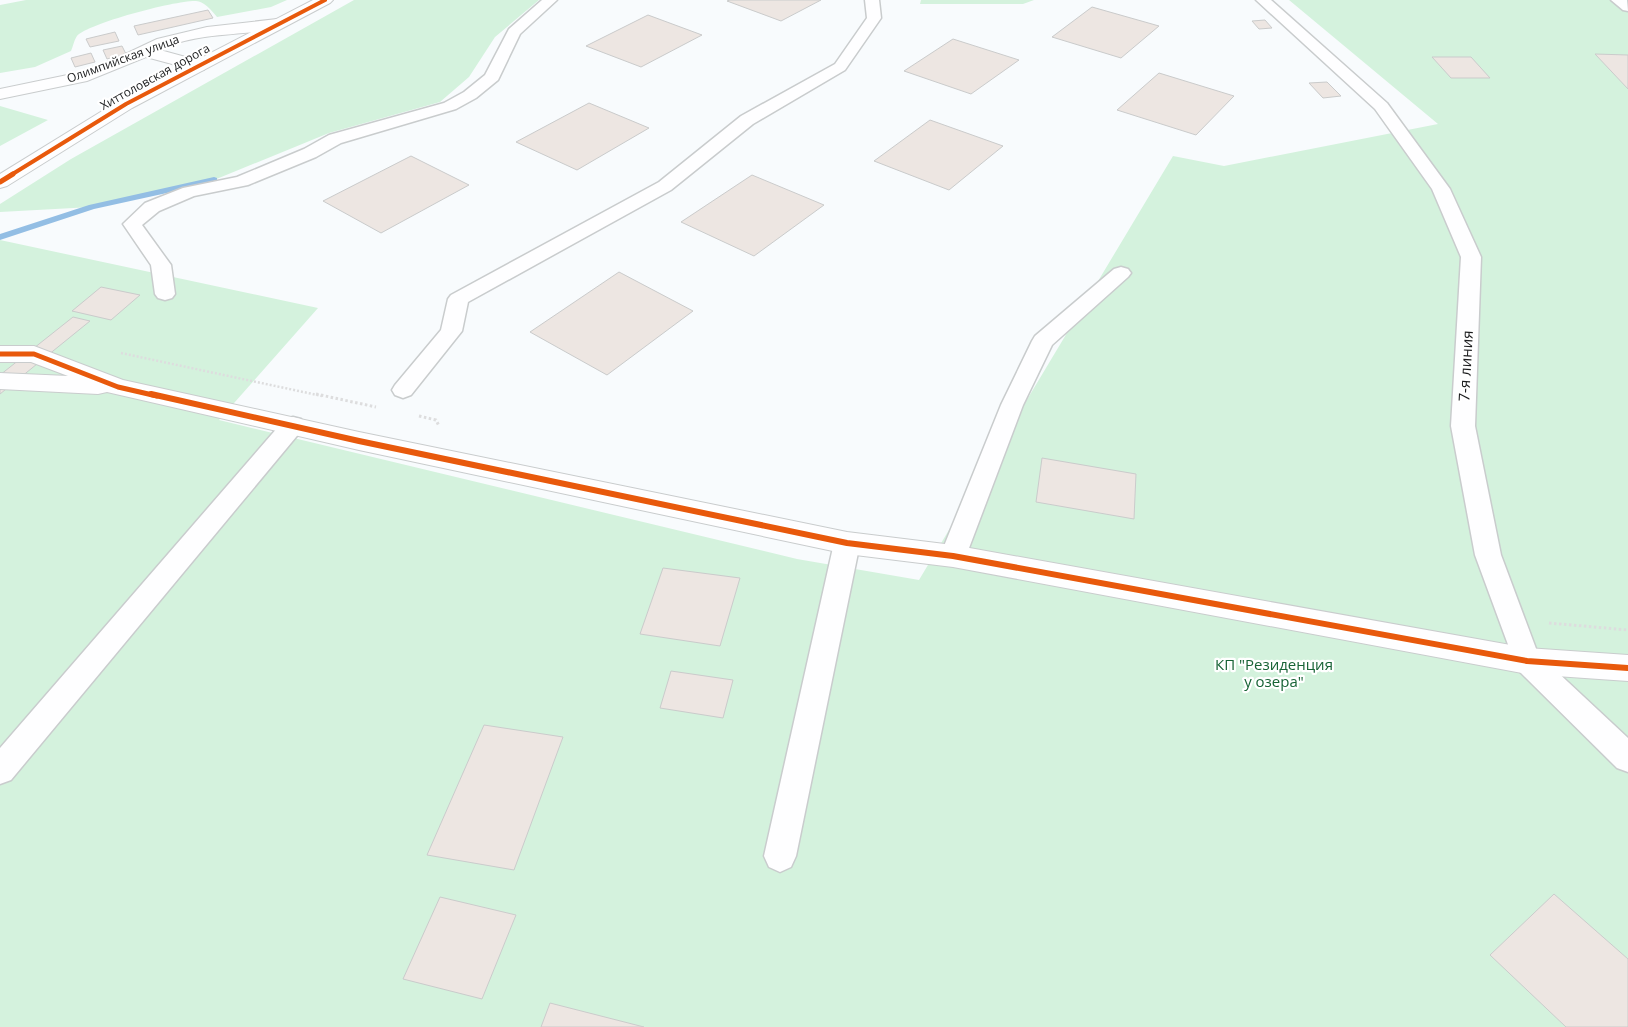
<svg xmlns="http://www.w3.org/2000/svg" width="1628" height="1027" viewBox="0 0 1628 1027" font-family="'Open Sans',sans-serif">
<rect width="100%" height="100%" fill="#f8fbfd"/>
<path fill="#d4f2dd" d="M26,0H287L271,7L217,17C212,11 204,1 196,1C177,0 89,23 77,36C74,40 73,47 71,51L35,67L0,73V5Z
M354,0H539L495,37L469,77L440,102L329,133L214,180L92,207L0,212V204L71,159Z
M921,0H1034L1023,4H920Z
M1289,0H1628V1027H0V240L318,308L219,420L797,559L919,580L1173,156L1224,166L1438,124Z
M0,106L48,120L0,146Z"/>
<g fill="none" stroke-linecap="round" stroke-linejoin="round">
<path fill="#93bee4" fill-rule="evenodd" d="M214,177L217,178V182L94,209L0,240V234L89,205Z"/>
</g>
<path fill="#ede6e2" stroke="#cacbcb" d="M730,0H821L781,21L727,1Z
M1092,7L1159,26L1121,58L1052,37Z
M208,10L213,18L138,35L134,26Z
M648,15L702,35L641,67L586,46Z
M1265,20L1272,28L1259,29L1252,21Z
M115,32L119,41L90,47L86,39Z
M953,39L1019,60L971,94L904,71Z
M122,46L126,54L107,59L103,50Z
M91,53L95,62L75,67L71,58Z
M1595,54L1628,55V89Z
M1432,57H1471L1490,78H1451Z
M1159,73L1234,96L1196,135L1117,110Z
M1327,82L1341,96L1323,98L1309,83Z
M589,103L649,128L577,170L516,142Z
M930,120L1003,146L949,190L874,161Z
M411,156L469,185L381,233L323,201Z
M752,175L824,205L754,256L681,222Z
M619,272L693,311L607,375L530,332Z
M101,287L140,295L111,320L72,311Z
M73,317L90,321L0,394V375Z
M1042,458L1136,474L1134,519L1036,502Z
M663,568L740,578L720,646L640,634Z
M671,671L733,680L723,718L660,708Z
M484,725L563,737L514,870L427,855Z
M1554,894L1628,959V1027H1566L1490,955Z
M440,897L516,915L482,999L403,979Z
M550,1003L644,1027H541Z"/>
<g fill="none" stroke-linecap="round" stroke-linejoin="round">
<defs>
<path id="service" d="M542,0H557L520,34L498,80L476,98L456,109L341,143L316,157L248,185L194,196L159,211L142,225L171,265L175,294L172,298L165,300L158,298L155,294L151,265L123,224L145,203L183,188L237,177L304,149L329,135L444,103L464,92L485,75L509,29Z
M865,0H879L881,18L845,70L753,124L671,190L468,302L462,331L458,336L411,395L403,398L395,395L392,390L395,385L441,330L448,299L451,295L659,182L741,116L835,64L867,18Z
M1256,0H1271L1387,103L1450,189L1481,257L1475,426L1501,555L1538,654L1628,738V772L1617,768L1517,669L1475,555L1451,426L1461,257L1432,189L1375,109Z
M1611,0H1627L1628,11L1623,10Z
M1121,267L1128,269L1131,273L1128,277L1052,345L1023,405L966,556L962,563L953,566L944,563L940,556L1001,405L1032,341L1035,336L1114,269Z
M293,417L301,419L305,425L301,431L11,780L0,784V748L285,419Z
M847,533L856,536L860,543L796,856L791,867L780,872L769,867L764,856L834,543L838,536Z"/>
<path id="minor" d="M277,19L283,21L285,24L283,27C243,37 197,31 160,50L204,62L206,66L204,70L198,71L146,57L87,81L0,99V89L77,73L119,57L157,39L207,27Z
M0,346H34L123,380L359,432L847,532L953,545L1527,648L1628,655V681L1527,674L953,567L847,554L359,450L107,392L98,394L0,389V373L68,376L31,362H0Z"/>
<path id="tertiary" d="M313,0H333L330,3L132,108L7,186L0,188V174L120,100Z"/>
</defs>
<use href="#service" stroke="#c9cccd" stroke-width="3"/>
<use href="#minor" stroke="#c9cccd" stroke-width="2"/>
<use href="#tertiary" stroke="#c9cccd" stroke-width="2"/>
<path stroke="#ddddde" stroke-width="2.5" stroke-dasharray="2 2" stroke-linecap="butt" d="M121,353L322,396"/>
<path stroke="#ddddde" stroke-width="3" stroke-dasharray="2.5 2.5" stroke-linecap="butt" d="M316,394L376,407
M419,416L436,420L439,426
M1549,623L1628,630"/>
<use href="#service" fill="#fefeff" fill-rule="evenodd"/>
<use href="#minor" fill="#fefeff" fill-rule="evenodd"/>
<use href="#tertiary" fill="#fefeff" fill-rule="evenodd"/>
<defs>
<path id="cycleway-far2" d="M11,175L126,104L325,0"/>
<path id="cycleway-far1" d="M0,182L13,174
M0,354H34L118,387L157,396"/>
<path id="cycleway" d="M151,394L359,441L847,543L953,556L1527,661L1628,668"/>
</defs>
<use href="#cycleway-far2" stroke="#fff" stroke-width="5.5"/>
<use href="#cycleway-far1" stroke="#fff" stroke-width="8"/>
<use href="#cycleway" stroke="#fff" stroke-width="9"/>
<use href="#cycleway-far2" stroke="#e8590c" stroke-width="4"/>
<use href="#cycleway-far1" stroke="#e8590c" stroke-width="5"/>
<use href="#cycleway" stroke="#e8590c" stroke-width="6"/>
</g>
<g text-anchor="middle" stroke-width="4.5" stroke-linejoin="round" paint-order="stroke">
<g font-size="12" fill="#1b1c1d" stroke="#fff">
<text transform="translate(123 59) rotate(-20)" y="4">Олимпийская улица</text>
<text transform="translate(155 77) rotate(-29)" y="4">Хиттоловская дорога</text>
</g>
<g font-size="15" fill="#1b1c1d" stroke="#fff">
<text transform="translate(1466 366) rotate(-87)" y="5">7-я линия</text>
</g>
<g font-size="15" fill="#176335" stroke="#fff">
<text x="1274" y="670">КП "Резиденция<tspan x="1274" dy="17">у озера"</tspan></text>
</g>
</g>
</svg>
